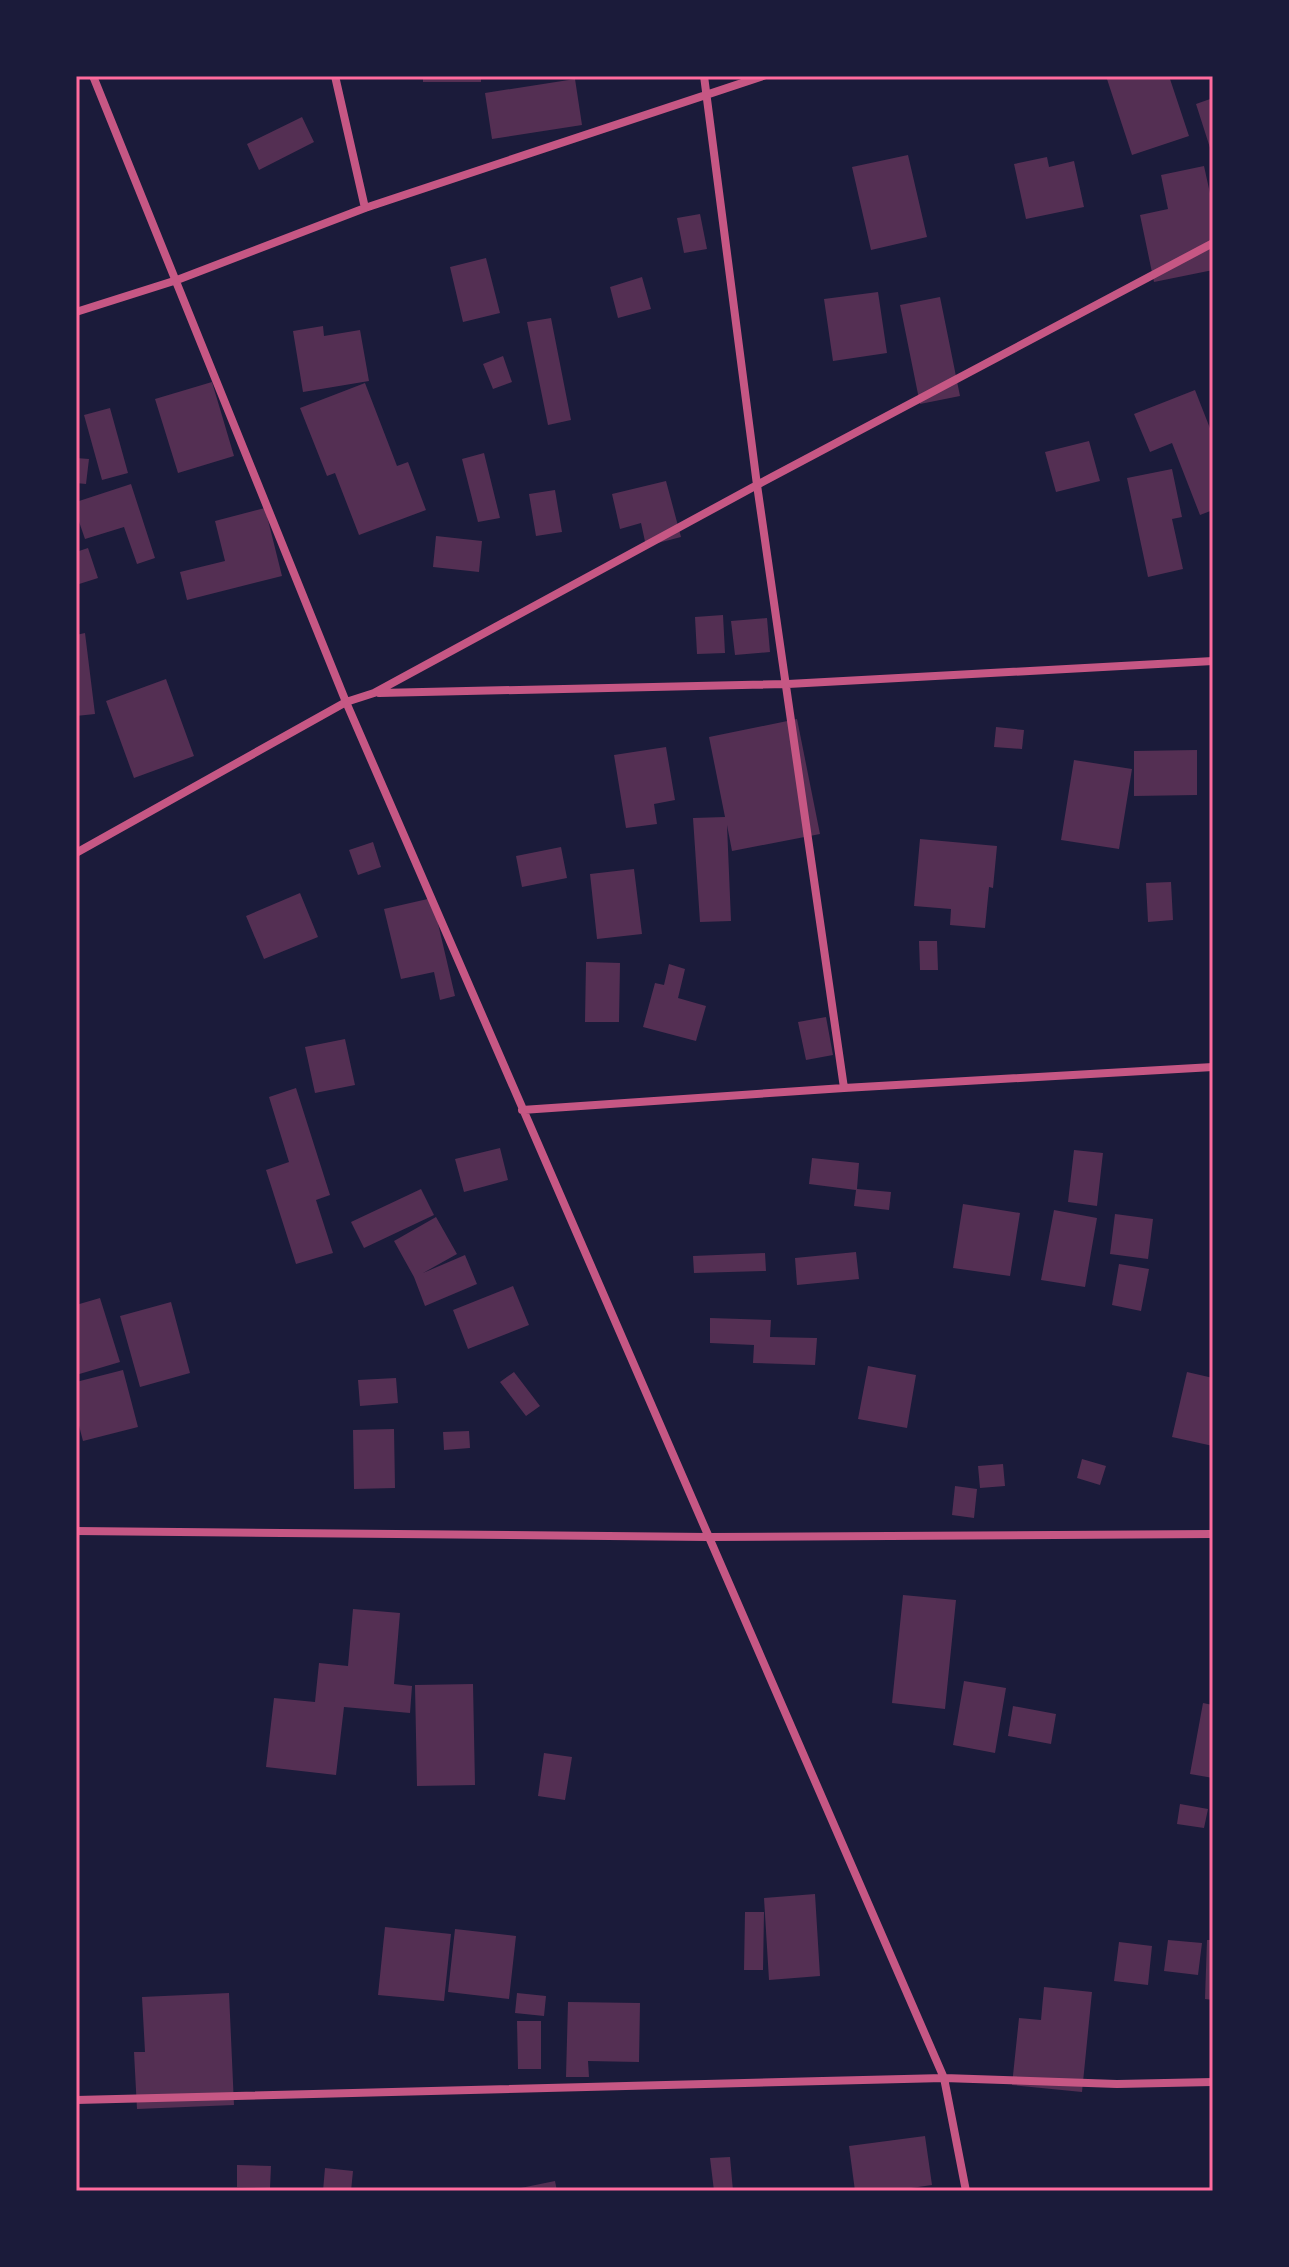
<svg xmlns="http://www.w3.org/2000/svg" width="1289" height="2267" viewBox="0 0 1289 2267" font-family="'Roboto Serif',serif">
<rect width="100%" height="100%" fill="#1b1b3a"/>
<path fill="#542f53" d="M423,76H481V82H423Z
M1106,76H1169L1189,136L1132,155Z
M575,79L582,125L492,139L485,93Z
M1213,98V154H1212L1196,104Z
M302,117L314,142L259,170L247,144Z
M908,155L927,237L871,250L852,167Z
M1047,157L1049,167L1074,161L1084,207L1026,219L1014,164Z
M1204,166L1213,207V270L1154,282L1140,215L1168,209L1161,175Z
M700,214L707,249L684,253L677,218Z
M486,258L500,313L463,322L450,267Z
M642,277L651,309L618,318L610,287Z
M878,292L887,353L833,361L824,299Z
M940,297L960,396L920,404L900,305Z
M551,318L571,420L548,425L527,322Z
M323,326L324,336L360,330L369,381L303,392L293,331Z
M503,356L512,382L493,389L483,364Z
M212,382L234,456L178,473L155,399Z
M365,383L397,466L408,462L426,510L359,535L335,473L327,476L300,408Z
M1195,390L1213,436V510L1200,515L1172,443L1150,452L1134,414Z
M110,408L128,473L102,480L84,415Z
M1089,441L1100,481L1056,492L1045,452Z
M484,453L500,518L478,522L462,459Z
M76,458L89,459L86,484L76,483Z
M1172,469L1182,517L1172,519L1183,569L1148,577L1127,478Z
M666,481L681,537L646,546L641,523L620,529L612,494Z
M131,484L155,558L137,564L124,527L85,539L76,513V502Z
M555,490L562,532L536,536L529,494Z
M265,508L282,576L187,600L180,572L225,561L215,521Z
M436,536L482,541L479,572L433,567Z
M88,548L98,578L76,585V552Z
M723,615L725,653L697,654L695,617Z
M767,618L770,652L735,655L731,621Z
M85,633L95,714L76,716V635Z
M166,679L194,756L134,778L106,701Z
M797,719L820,834L732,851L727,825L731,921L700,922L693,818L725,817L709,737Z
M996,727L1024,730L1022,749L994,747Z
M666,747L675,800L654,804L657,824L626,828L614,755Z
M1197,750V795L1134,796V751Z
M1074,760L1132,769L1119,849L1061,840Z
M920,839L997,846L993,888L989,887L985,928L950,925L951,909L914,906Z
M373,842L381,867L358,875L349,850Z
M561,847L567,878L522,887L516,856Z
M634,869L642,934L597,939L590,874Z
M1171,882L1173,920L1148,922L1146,883Z
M300,893L318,937L264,959L246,916Z
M432,898L455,996L440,1000L434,972L401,979L384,909Z
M919,941H937L938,970H920Z
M586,962L620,963L619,1022H585Z
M669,964L685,969L678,998L706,1006L696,1041L643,1027L655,983L664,985Z
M826,1017L833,1055L806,1060L798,1022Z
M345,1039L355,1085L315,1093L305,1047Z
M296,1088L330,1195L316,1200L333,1253L296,1264L266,1170L289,1162L269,1097Z
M500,1148L508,1180L464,1192L455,1159Z
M1074,1150L1103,1153L1097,1206L1068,1202Z
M812,1158L859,1163L857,1189L891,1192L889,1210L854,1206L856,1190L809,1184Z
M421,1189L434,1215L364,1248L351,1222Z
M963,1204L1020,1213L1010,1276L953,1268Z
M1054,1210L1097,1218L1085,1287L1041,1280Z
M1115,1214L1153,1219L1148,1259L1110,1254Z
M436,1217L457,1254L423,1273L465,1255L477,1284L425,1306L414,1277L394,1241Z
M856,1252L859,1279L797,1285L795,1258Z
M765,1253L766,1271L694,1273L693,1256Z
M1119,1264L1149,1269L1141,1311L1112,1305Z
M513,1286L529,1325L468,1349L453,1310Z
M100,1298L120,1362L76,1375V1305Z
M171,1302L190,1373L140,1387L120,1316Z
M710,1318L771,1320L770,1337L817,1338L815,1365L753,1363L754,1345L710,1343Z
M868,1366L916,1375L907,1428L858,1419Z
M123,1370L138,1427L83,1441L76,1414V1382Z
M514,1372L540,1406L526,1416L500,1382Z
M1187,1372L1213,1378V1446L1172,1437Z
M396,1378L398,1403L360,1406L358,1380Z
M394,1429L395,1488L354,1489L353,1430Z
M469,1431L470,1448L444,1450L443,1432Z
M1082,1459L1106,1466L1100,1485L1077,1478Z
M1003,1464L1005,1486L980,1488L978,1466Z
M955,1486L977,1489L974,1518L952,1515Z
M903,1595L956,1600L945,1709L892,1703Z
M353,1609L400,1613L394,1684L412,1686L410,1713L344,1707L336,1775L266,1767L274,1698L315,1702L319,1663L348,1666Z
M964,1681L1006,1688L995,1753L953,1745Z
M473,1684L475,1785L417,1786L415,1685Z
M1203,1703L1213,1705V1778L1190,1774Z
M1013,1706L1056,1714L1051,1744L1008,1736Z
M544,1753L572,1757L565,1800L538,1796Z
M1180,1804L1208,1809L1204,1828L1177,1824Z
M815,1894L820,1976L769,1980L764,1898Z
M745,1912H764L763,1970H744Z
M385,1927L451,1934L444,2001L378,1995Z
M455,1929L516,1936L509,1999L448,1992Z
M1168,1940L1202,1943L1198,1975L1164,1971Z
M1207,1940H1213V2000L1205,1999Z
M1119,1942L1152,1946L1148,1985L1114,1981Z
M1044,1987L1092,1992L1082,2092L1012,2085L1019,2018L1041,2020Z
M229,1993L234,2105L137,2109L134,2052H145L142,1997Z
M517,1993L546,1996L544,2016L515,2013Z
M568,2002L640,2003L639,2062L588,2061L589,2077H566Z
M517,2021H541V2069H518Z
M925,2136L932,2185L890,2191H855L849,2146Z
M730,2157L733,2191H714L710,2158Z
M237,2165L271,2166L270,2188L237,2187Z
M325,2168L353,2171L351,2191H323Z
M555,2181L557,2191H512L511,2190Z"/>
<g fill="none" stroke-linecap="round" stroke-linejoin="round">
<path stroke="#c65784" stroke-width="8" d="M93,76L346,702L944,2078L966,2191
M335,76L365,208
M704,76L757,485L844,1088
M76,312L177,280L365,208L763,76
M379,693L788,684L1213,661
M76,853L346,702L374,693L757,485L1213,243
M522,1110L844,1088L1213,1067
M76,1531L708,1537L1213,1534
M76,2100L944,2078L1117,2084L1213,2082"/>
</g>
<rect width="1289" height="2267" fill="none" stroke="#1b1b3a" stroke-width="156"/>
<rect x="78" y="78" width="1133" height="2111" fill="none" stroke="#ff6b9d" stroke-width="3"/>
</svg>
